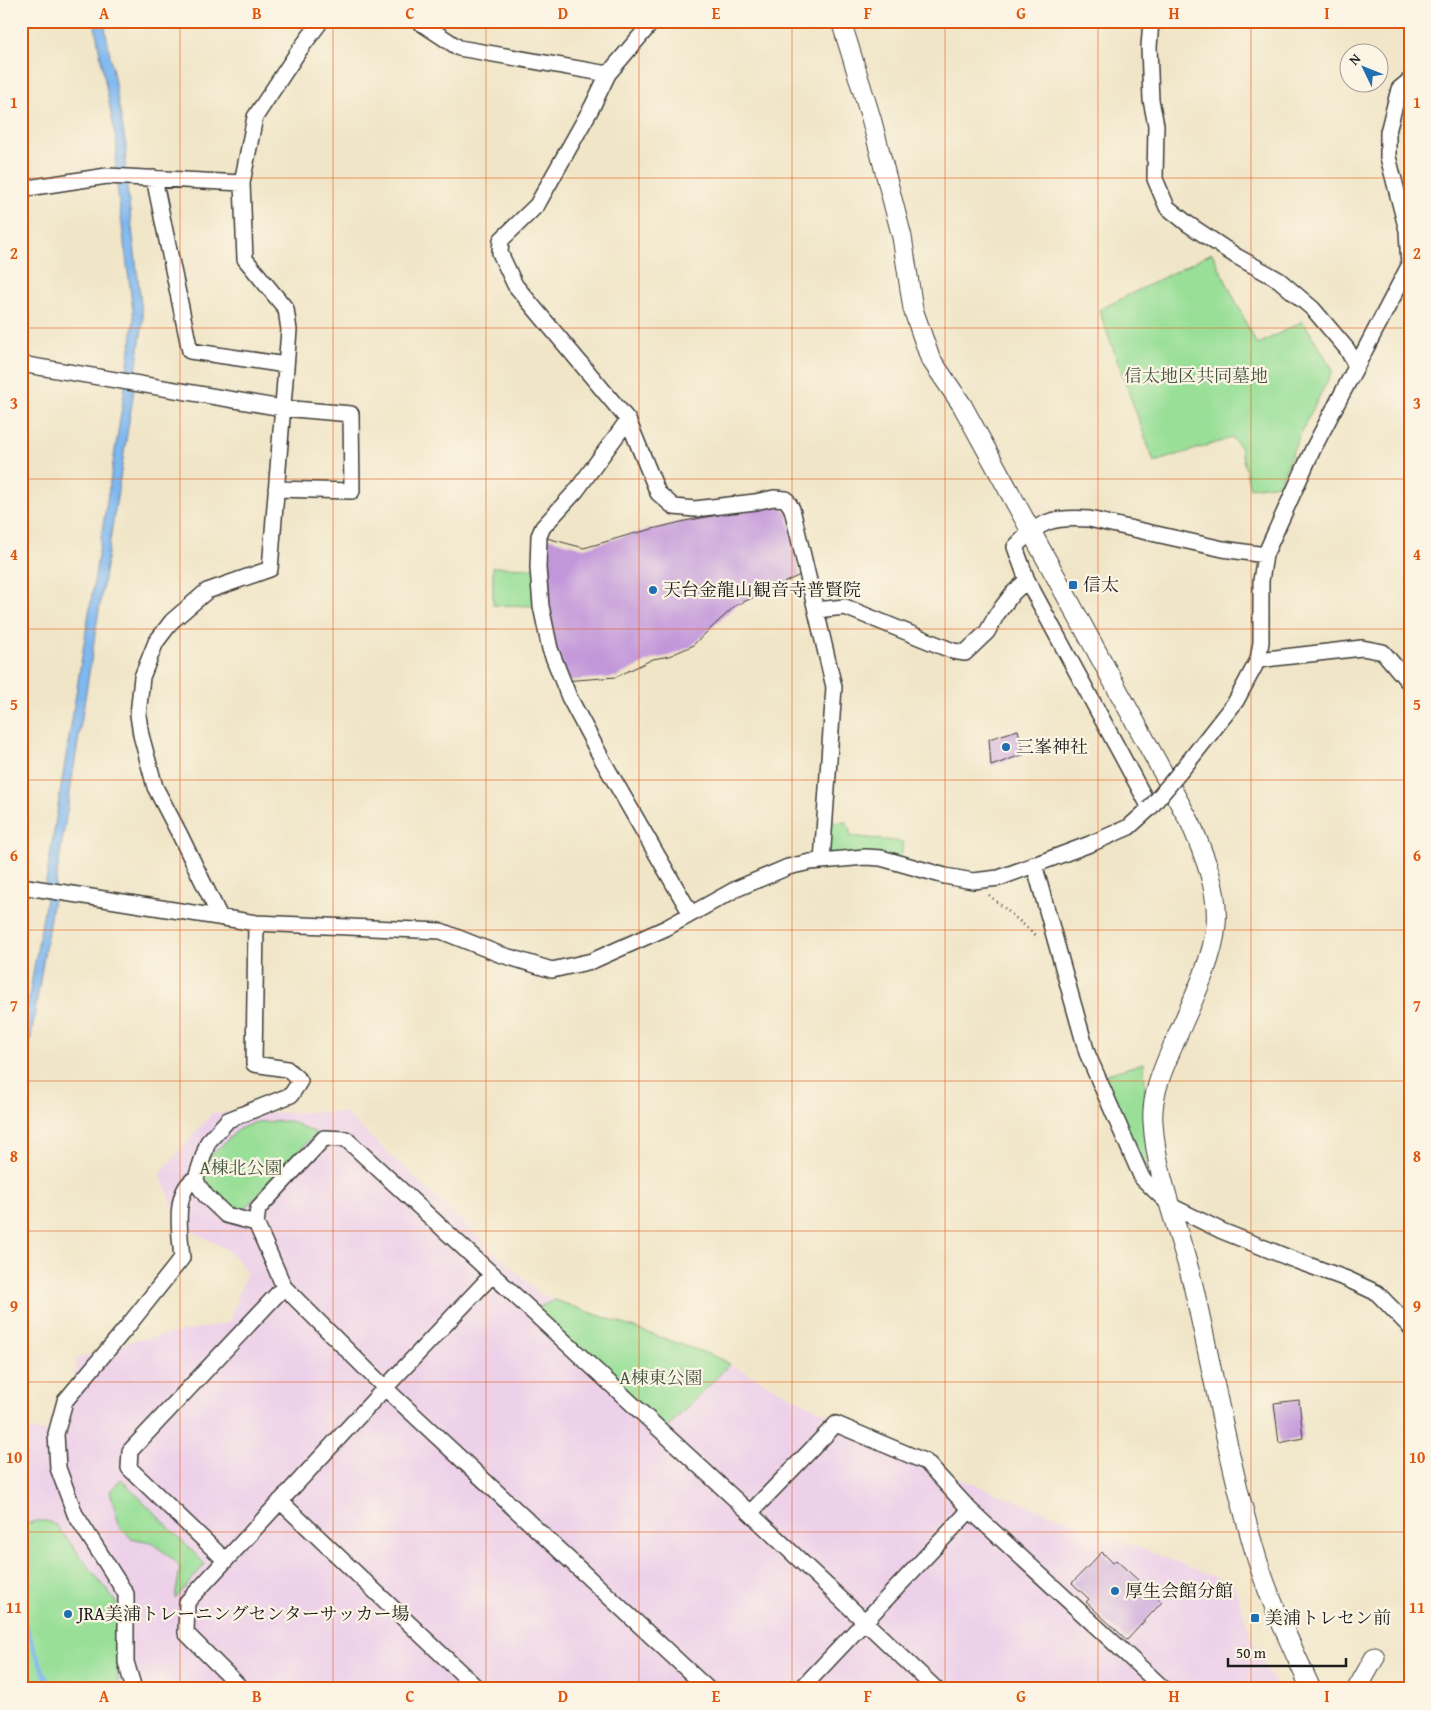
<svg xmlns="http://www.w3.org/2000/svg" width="1431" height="1710" viewBox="0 0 1431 1710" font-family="'Gentium Book Plus','Noto Serif JP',serif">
<rect width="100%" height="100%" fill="#fcf5e5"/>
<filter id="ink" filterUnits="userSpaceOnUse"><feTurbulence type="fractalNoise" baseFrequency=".02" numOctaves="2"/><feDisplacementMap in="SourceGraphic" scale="10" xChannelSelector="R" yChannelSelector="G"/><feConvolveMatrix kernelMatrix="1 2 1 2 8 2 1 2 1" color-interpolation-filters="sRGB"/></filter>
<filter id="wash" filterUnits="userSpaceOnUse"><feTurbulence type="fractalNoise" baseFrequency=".0096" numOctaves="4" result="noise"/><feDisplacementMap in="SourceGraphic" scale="20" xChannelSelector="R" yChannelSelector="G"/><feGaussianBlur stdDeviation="1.12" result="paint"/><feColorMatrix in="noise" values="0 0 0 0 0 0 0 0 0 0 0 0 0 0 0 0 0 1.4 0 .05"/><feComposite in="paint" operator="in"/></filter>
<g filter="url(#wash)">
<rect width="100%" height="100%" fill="#f0e5c7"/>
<path fill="#edd1e9" d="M344,1112L540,1294L711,1355L939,1471L1234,1584L1254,1644L1277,1689H21V1428L67,1436L77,1359L133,1341L229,1323L247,1272L228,1250L180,1225L160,1174L212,1113Z"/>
<path fill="#99df98" stroke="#5a7e5a" d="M1212,253L1257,345L1303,321L1333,370L1302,430L1279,484L1250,488L1240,447L1232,438L1154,462L1099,310Z
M493,567L538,568L541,606L493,605Z
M847,822L851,836L903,842L901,863L822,861L824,823Z
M1144,1063L1148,1166L1135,1161L1097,1077Z
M289,1121L316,1133L242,1212L229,1211L204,1185L203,1163L239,1129L256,1122Z
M555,1300L711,1355L730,1364L663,1432L532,1310Z
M121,1479L205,1564L175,1599L180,1568L174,1560L151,1542L131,1538L120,1528L110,1491Z
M36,1521H47L57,1526L115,1601L124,1618V1639L117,1663L119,1689H21V1526Z"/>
<path fill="#7fb7ef" stroke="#4e6a86" d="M94,21H104L126,146L125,170L143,320L132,403L21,1100V1042L46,899L44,893L123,401L134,319L115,171L117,146Z"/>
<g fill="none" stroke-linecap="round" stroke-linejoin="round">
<path stroke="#7fb7ef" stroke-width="4.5" d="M21,1614L50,1689"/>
</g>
<g id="blocks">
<path fill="#c297da" d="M778,504L787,512L800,575L735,606L692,646L669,656L653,659L616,677L563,681L550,649L539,536L584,548L632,534L685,521Z
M1018,730L1024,754L991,766L989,739Z
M1299,1400L1303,1438L1279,1443L1274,1403Z
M1102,1552L1113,1563L1116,1560L1162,1602L1127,1640L1086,1602L1089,1599L1072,1583Z"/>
</g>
</g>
<g filter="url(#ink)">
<use href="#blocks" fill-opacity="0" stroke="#3c3a36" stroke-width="1"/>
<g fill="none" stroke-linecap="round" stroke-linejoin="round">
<defs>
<path id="minor" d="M418,21L459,48L608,74
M653,21L608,74L592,107L537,205L501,240L500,253L515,285L628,420L658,493L674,507L695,509L755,502L774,498L786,499L792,509L834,687L822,861
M1151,21L1149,47L1151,100L1156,125L1155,179L1167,207L1188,224L1236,256L1279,280L1313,309L1347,349L1356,366
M154,178L190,351L286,365
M21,189L107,176L242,183
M21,364L282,408L351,414L352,491L276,489
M628,420L576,491L543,527L539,536L538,568L541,606L550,649L569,697L603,761L691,914
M816,610L845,607L953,651L965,653L987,632L997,614L1013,593L1027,580
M1258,660L1362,648L1383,652L1410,684
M1189,761L1236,701L1258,660L1261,642V581L1265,555L1313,449L1409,266L1407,230L1388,157V132L1399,89L1410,80
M1034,864L1087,1053L1142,1178L1171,1206L1222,1231L1297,1261L1347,1279L1377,1293L1410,1327
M21,886L256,923L441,931L499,954L552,970L592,961L666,928L736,889L788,867L810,862L865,857L881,858L945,876L973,881L999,878L1090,844L1129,827L1150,808L1027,580L1015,547C1040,520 1053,517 1089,519L1223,549L1265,555
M220,917L180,835L155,787L141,735L138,715L142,677L156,642L172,621L207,591L270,569L289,330L286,309L245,259L242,183L255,117L298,52L321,21
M256,923L254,1064L287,1069L300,1081L291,1095L228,1120L208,1142L196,1178L198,1185L206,1196L226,1215L256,1223
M280,1501L478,1689
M750,1513L836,1424L926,1462L970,1510L1164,1689
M225,1560L129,1468L130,1451L284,1287
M134,1689L126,1662V1594L75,1514L58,1468L56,1434L65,1401L127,1327L182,1258C180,1234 172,1191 196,1178
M242,1689L186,1633L187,1602L385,1388L493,1274
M708,1689L385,1388L284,1287L256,1223L258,1209L324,1138L346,1139L750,1513L936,1689
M801,1689L970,1510"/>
<path id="tertiary" d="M841,21L871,118L902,237L913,309L930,358L962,405L1191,824C1204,855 1219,890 1216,925C1213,963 1187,1012 1172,1048C1162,1071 1151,1097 1153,1122C1156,1178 1180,1231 1193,1285C1214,1376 1230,1469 1257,1559C1271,1604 1292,1646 1311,1689
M1357,1689L1375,1657"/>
</defs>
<use href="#minor" stroke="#3c3a36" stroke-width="18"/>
<use href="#tertiary" stroke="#3c3a36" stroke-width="21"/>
<path stroke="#3c3a36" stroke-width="2.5" stroke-dasharray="1 4" stroke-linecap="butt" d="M989,895L1038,937"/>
<use href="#minor" stroke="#fff" stroke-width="15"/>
<use href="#tertiary" stroke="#fff" stroke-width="19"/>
<defs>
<path id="minor-bridge" d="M1150,808L1189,761"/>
</defs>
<use href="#minor-bridge" stroke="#3c3a36" stroke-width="18" stroke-linecap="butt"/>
<use href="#minor-bridge" stroke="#fff" stroke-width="15"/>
</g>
</g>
<path fill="none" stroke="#de560d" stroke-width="1" stroke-opacity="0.55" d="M180,21V1689M333,21V1689M486,21V1689M639,21V1689M792,21V1689M945,21V1689M1098,21V1689M1251,21V1689M21,178H1410M21,328H1410M21,479H1410M21,629H1410M21,780H1410M21,930H1410M21,1081H1410M21,1231H1410M21,1382H1410M21,1532H1410"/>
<g fill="#1f6fb2" stroke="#fcf5e5" stroke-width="2">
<rect x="1068" y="580" width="10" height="10" rx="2.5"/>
<circle cx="653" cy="590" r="5"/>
<circle cx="1006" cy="747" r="5"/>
<circle cx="1115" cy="1591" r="5"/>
<circle cx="68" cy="1614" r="5"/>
<rect x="1250" y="1613" width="10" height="10" rx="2.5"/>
</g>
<g text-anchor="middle" stroke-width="4.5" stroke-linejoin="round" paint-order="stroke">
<g font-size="18" fill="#425641" stroke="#fcf5e5">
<text x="1196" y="382">信太地区共同墓地</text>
<text x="241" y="1174">A棟北公園</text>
<text x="661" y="1384">A棟東公園</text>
</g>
<g font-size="18" fill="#1c1c1c" stroke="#fcf5e5" text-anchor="start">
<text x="1083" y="591">信太</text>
<text x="663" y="596">天台金龍山観音寺普賢院</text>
<text x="1016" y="753">三峯神社</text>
<text x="1125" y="1597">厚生会館分館</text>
<text x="78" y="1620">JRA美浦トレーニングセンターサッカー場</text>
<text x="1265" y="1624">美浦トレセン前</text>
</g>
</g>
<rect width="1431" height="1710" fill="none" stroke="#fcf5e5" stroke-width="55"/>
<g transform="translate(1364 68) rotate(313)"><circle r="24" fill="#fcf5e5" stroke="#a29e95"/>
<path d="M0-4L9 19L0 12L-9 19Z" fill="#1f6fb2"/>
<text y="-8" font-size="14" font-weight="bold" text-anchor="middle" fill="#1c1c1c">N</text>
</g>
<path d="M1228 1658v8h118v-8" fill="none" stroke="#1c1c1c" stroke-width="2.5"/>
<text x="1236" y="1658" font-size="15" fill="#1c1c1c" stroke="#fcf5e5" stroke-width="4" paint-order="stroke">50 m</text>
<rect x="28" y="28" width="1376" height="1654" fill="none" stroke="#de560d" stroke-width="2"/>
<g font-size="16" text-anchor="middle" font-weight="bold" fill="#de560d">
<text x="104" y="19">A</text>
<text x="257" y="19">B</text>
<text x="410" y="19">C</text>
<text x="563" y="19">D</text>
<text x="716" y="19">E</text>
<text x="868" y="19">F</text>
<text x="1021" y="19">G</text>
<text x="1174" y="19">H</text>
<text x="1327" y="19">I</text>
<text x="14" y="108">1</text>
<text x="1417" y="108">1</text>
<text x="14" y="259">2</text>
<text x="1417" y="259">2</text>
<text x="14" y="409">3</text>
<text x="1417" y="409">3</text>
<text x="14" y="560">4</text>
<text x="1417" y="560">4</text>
<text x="14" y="710">5</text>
<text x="1417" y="710">5</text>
<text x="14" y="861">6</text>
<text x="1417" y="861">6</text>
<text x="14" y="1011">7</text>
<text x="1417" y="1011">7</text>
<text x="14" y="1162">8</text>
<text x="1417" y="1162">8</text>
<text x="14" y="1312">9</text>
<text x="1417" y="1312">9</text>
<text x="14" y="1463">10</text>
<text x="1417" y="1463">10</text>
<text x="14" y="1613">11</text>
<text x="1417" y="1613">11</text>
<text x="104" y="1702">A</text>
<text x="257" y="1702">B</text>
<text x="410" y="1702">C</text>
<text x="563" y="1702">D</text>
<text x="716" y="1702">E</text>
<text x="868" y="1702">F</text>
<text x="1021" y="1702">G</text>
<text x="1174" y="1702">H</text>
<text x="1327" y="1702">I</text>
</g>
</svg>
